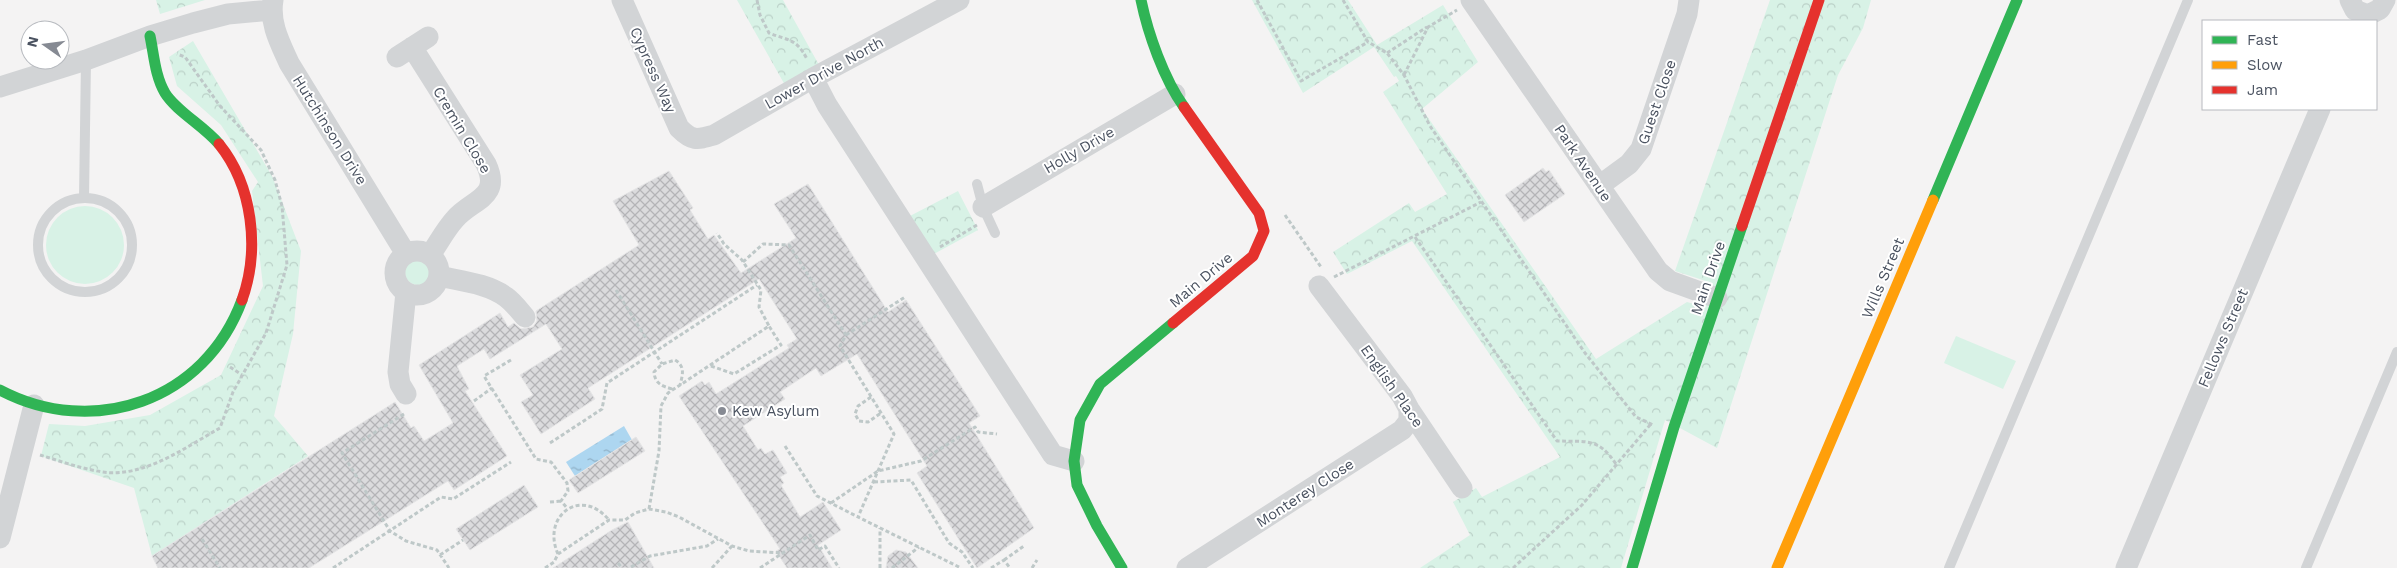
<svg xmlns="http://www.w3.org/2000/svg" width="2397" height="568" viewBox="0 0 2397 568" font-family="'Work Sans',sans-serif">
<defs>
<pattern id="park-crowns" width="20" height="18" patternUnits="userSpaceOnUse" patternTransform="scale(1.25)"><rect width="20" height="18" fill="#d8f2e6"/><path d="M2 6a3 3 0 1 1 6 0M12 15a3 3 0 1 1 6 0" fill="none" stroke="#bbd1c8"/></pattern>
<pattern id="water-ripples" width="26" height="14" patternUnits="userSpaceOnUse" patternTransform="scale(1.25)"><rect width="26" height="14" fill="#add6f0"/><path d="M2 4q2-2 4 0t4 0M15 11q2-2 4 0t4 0" fill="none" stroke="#8fb0c6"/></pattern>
<pattern id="building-cross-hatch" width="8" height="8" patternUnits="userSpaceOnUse" patternTransform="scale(1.25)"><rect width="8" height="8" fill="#dbdbdd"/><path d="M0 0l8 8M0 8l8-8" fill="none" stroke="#b4b4b7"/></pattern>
</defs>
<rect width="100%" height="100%" fill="#f4f3f3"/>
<path fill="#d8f2e6" d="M46 245a39 39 0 1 1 78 0a39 39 0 1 1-78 0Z
M405 272a13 13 0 1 1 26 0a13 13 0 1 1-26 0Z
M1956,336L2016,361L2003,389L1944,363Z"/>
<path fill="url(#park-crowns)" d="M156,0H205L160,14Z
M737,0H783L824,74L790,94Z
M1252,0H1348L1377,45L1443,5L1478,62L1422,109L1596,359L1687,302L1701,306L1709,282L1675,271L1770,0H1871L1863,28L1838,75L1717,448L1665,420L1621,568H1420L1470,535L1453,502L1476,488L1482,497L1560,457L1412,241L1347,274L1333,252L1409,203L1415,212L1447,194L1383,92L1399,81L1396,76L1394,77L1374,47L1303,93Z
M193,41L272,176L301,251L293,334L274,416L308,456L152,556L134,488L41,456L49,424L85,426L150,415L221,375L263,286L252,191L258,182L221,125L177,86L169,57Z
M958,191L978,230L932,255L908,217Z"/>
<path fill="url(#water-ripples)" d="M624,426L632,440L575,476L566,462Z"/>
<path fill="url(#building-cross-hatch)" stroke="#e5e5e6" d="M1543,168L1546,172L1549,170L1565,194L1524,222L1505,195Z
M669,171L693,208L690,210L708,239L714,235L741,273L796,238L774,204L808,184L888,312L906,300L980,416L969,423L1034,528L977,568L917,473L927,466L857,354L821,376L816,368L780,392L785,399L743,426L758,450L761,448L765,454L773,450L787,473L780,477L784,483L781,485L800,517L823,502L841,530L818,545L832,568H787L776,551L780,549L679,396L702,381L705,385L709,382L716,394L789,348L787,345L797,339L759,279L588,388L595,399L541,434L521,402L533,395L520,375L562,349L546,324L490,359L484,349L457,366L469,389L465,391L507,456L454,490L448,481L309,568H158L152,556L395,402L411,428L414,426L424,441L453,423L419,365L500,313L508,327L514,323L521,329L533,327L537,321L536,311L639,245L613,201Z
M636,437L645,451L578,493L569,480Z
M524,485L538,507L470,550L456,529Z
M628,522L654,568H553L612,530Z
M896,550L906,552L918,568H886L888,556Z"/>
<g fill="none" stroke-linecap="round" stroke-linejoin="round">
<path stroke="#bec8c8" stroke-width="3" stroke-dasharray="4 2.5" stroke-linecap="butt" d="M757,0L760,15L769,33C789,41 796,38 807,59
M1257,0L1301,81L1368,42
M1343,0L1368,42L1387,53L1404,75L1430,126L1585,353L1636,417L1653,425
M1387,53L1427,27
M1404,75L1428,27L1457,10
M1285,215L1321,267
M1415,237L1557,441C1586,442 1598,437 1616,464
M940,247L977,225
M743,262L763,244L789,245L846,335L840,346L894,434L858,517L961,568
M1334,277L1481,202
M616,290L662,364
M846,335L905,297
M511,360L484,376L536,459L551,462L567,483L568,491L561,501L567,508
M711,366L734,374L781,345L769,326
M230,367L242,375
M672,389C662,386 655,384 654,372L662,364L675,360C685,366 683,374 680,385
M871,397L858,406L855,414L859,421L868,422L881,413
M474,401L492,388
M404,414L342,453L390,531L406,541L437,550L449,568
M550,443L602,409L607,383L757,285
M785,446L817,496L858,517
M40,455C60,461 82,469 103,472C144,478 186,447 220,428L233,392L266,333L287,265L282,206L275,180L261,150L220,106L185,57L177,54
M874,482L911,480L949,543L962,552L973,568
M550,502L561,501
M831,503L878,471L921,461L975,427L978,432L997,434
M649,509L659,451L661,406L668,393L769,326L759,307L761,290L742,260L724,244L717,233
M202,539L220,568
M558,554C541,516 581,486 609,520
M440,555L463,540
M1004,560L1024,546
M618,563L622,568
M631,567L650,556L707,546L718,539
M333,568L441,497L453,499L511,462
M545,568L554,562L558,554L609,520H625L635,513L649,509L666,512L679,517L732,546L749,551L783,553
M712,568L732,546
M760,568L810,535L818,550L825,546L839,568
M880,568V528
M892,568L919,547
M991,568L1004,560L1010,568
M1032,568L1037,560
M1513,568L1582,505L1650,425"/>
<path stroke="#d2d4d6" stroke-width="10" d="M977,184L983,207L995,233
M38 245a47 47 0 1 1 94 0a47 47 0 1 1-94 0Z
M84,198L86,60
M1949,568L2188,0
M2306,568L2397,352"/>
<path stroke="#d2d4d6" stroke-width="21" d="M273,0C269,23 280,43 289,63L406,254
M622,0L679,128C692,141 696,140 714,135L813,78L959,0
M1471,0L1658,271L1670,281L1717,298
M2350,0L2355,10L2368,15L2380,9L2385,0
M412,47L486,164C502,198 472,199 455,219C445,230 438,244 430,255
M397,57L428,37
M813,78L827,105L1053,455L1074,461
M0,87L86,60L150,36L193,23L228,14L271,10
M1599,186L1629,164L1641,149L1687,14L1689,0
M983,207L1175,94
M395 273a22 22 0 1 1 44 0a22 22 0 1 1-44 0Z
M439,276C460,281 487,283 506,297C513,302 519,310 525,317
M1319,286L1402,396L1409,409L1462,488
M406,394L400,384L398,372L406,292
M0,538L34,405
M1187,568L1402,430L1409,421V409
M2126,568L2320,109"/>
<path stroke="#30b455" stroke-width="11" d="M1141,0C1148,34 1164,79 1184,107
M150,36C154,55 155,76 165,93C176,111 204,126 219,144
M1933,200L2017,0
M0,390C93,439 205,401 242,300
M1122,568L1097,526L1077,485L1074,461L1080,420L1100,384L1173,323
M1632,568L1674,427L1742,226"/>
<path stroke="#ff9f0a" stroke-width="11" d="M1777,568L1933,200"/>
<path stroke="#e5322d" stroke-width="11" d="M219,144C253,186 260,250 242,300
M1742,226L1819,0
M1173,323L1253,256L1264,231L1259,213L1184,107"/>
</g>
<circle fill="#868a93" stroke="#fff" stroke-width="2" cx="722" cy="411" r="5"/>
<g text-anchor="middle" stroke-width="4" stroke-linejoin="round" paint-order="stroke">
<g font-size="15" fill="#4a5260" stroke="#fff">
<text transform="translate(653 70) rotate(66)" y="5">Cypress Way</text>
<text transform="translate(824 73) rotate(-29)" y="5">Lower Drive North</text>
<text transform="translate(1657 102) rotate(-71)" y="5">Guest Close</text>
<text transform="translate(330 130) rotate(58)" y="5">Hutchinson Drive</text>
<text transform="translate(462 130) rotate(59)" y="5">Cremin Close</text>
<text transform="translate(1079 150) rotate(-30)" y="5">Holly Drive</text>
<text transform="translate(1583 163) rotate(56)" y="5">Park Avenue</text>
<text transform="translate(1708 278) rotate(-71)" y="5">Main Drive</text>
<text transform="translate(1883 278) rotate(-67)" y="5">Wills Street</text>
<text transform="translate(1201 280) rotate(-40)" y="5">Main Drive</text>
<text transform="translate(2223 338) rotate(-67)" y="5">Fellows Street</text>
<text transform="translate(1392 386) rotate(55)" y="5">English Place</text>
<text transform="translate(1305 493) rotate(-33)" y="5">Monterey Close</text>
</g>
<g font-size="15" fill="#4a5260" stroke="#fff" text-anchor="start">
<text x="732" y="416">Kew Asylum</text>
</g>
</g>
<rect x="2202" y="20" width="175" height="90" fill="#ffffff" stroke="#b7babf"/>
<rect x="2212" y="36" width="25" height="8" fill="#30b455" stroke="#b7babf"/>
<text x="2247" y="45" font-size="15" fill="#4a5260">Fast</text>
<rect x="2212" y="61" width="25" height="8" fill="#ff9f0a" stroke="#b7babf"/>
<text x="2247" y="70" font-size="15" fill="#4a5260">Slow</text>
<rect x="2212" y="86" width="25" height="8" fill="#e5322d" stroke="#b7babf"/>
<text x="2247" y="95" font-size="15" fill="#4a5260">Jam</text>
<g transform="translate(45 45) rotate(284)"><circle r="24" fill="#ffffff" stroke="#b7babf"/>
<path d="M0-4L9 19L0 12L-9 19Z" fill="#868a93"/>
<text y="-8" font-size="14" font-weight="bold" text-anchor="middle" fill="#4a5260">N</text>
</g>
</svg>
